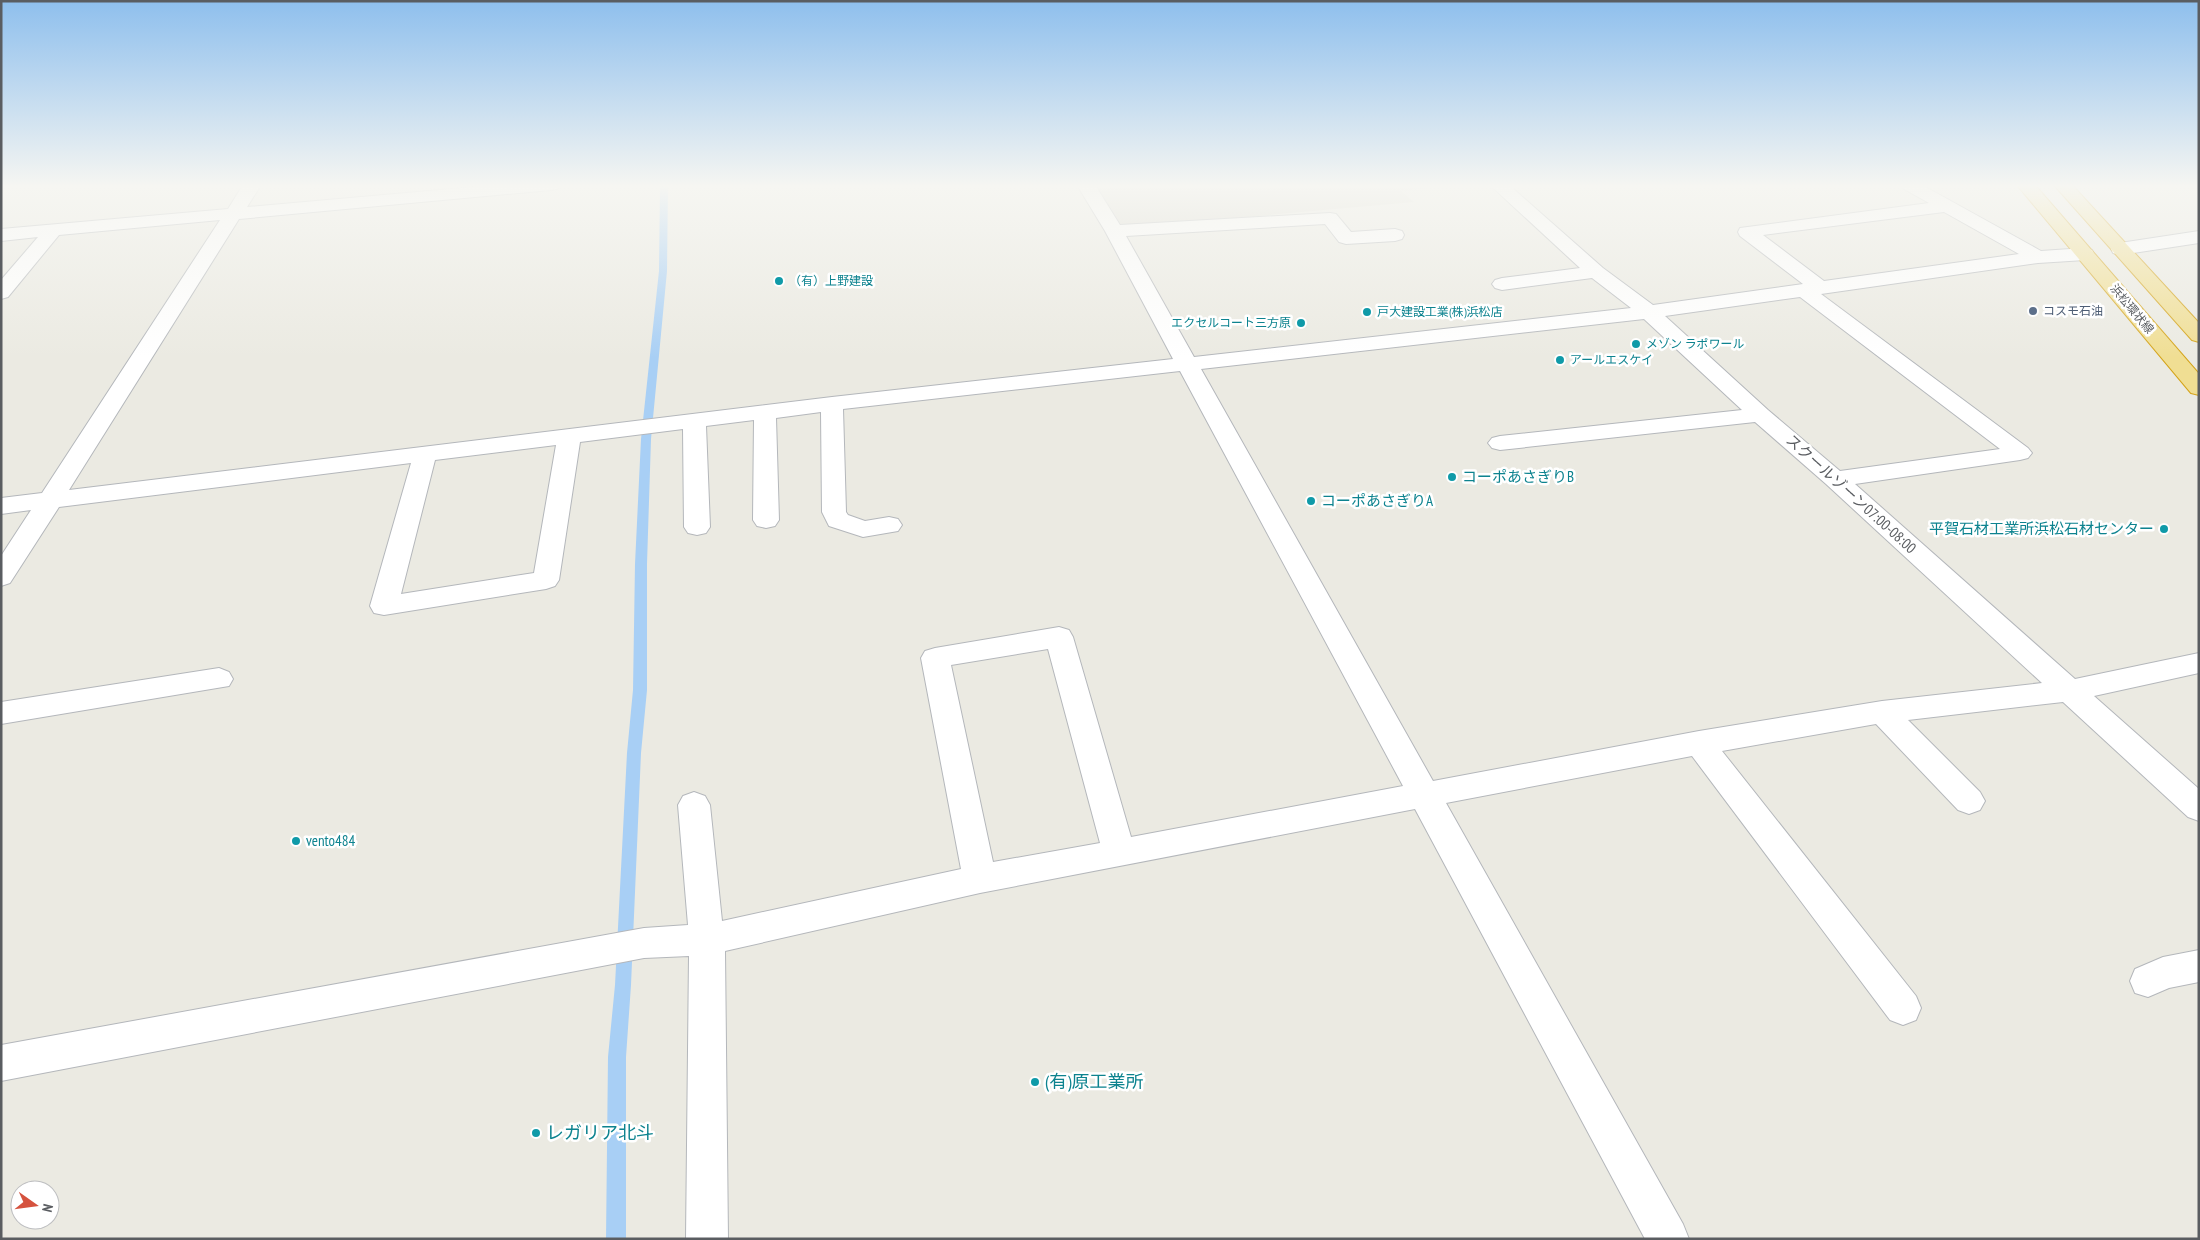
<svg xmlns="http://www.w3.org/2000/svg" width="2200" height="1240" viewBox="0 0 2200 1240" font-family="'PT Sans Narrow','Noto Sans JP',sans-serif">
<rect width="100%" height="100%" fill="#ebeae2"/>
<path fill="#dbd9d0" d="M1096,185H1456L1401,191L1414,202L1123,228Z"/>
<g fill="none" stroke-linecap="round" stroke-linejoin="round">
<path fill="#a8cff5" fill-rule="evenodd" d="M660,185H668L667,271L651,439L647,564V690L641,753L631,985L626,1057V1239H606L608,1057L615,985L627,753L633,690L635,564L641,439L659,271Z"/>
<defs>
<path id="minor" d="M243,185H261L247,207L496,185H560L557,189L551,190L239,219L69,490L832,397L1173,359L1105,231L1077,185H1095L1120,225L1330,213L1336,214L1351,232L1395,229L1402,231L1404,235L1402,239L1395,241L1346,244L1339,242L1325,224L1126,236L1194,357L1631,308L1592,278L1502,290L1495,288L1492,284L1495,280L1502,278L1580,268L1490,185H1509L1603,268L1653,305L1803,284L1740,236L1738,232L1740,228L1929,203L1904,189L1901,185H1922L2041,251L2085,248L2092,250L2094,254L2092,258L2085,260L2038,263L1821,294L2028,448L2032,453L2028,458L2020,460L1855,484L2075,679L2199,653V673L2094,696L2199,789V821L2188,817L2063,702L1908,720L1980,792L1985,801L1980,810L1969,814L1958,810L1876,724L1722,751L1916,996L1921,1008L1916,1020L1903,1025L1890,1020L1692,756L1446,803L1683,1224L1689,1239H1645L1415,809L980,893L725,951L728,1239H686L689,956L644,958L1,1081V1045L644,928L688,925L678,805L683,796L694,792L705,796L710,805L722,921L961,869L921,658L925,651L935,648L1059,627L1069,630L1073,637L1131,837L1403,786L1180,371L843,409L846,512L848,515L865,521L889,517L898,519L902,525L898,531L863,537L829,526L822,512L821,412L776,418L779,520L775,526L766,528L757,526L753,520L754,420L706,426L710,527L706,533L697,535L688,533L684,527L683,429L580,442L559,580L555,586L546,589L384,615L374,613L370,606L411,463L59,507L10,583L1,586V556L31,510L1,514V498L42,493L220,220L59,235L8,297L1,299V280L38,237L1,241V229L228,209ZM1944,212L2019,254L1824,281L1763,235ZM1800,297L2000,449L1840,471L1768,410L1665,316ZM1644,319L1742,410L1500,436L1492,438L1488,443L1492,448L1500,450L1755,422L1826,484L2042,683L1882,701L1699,731L1433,781L1201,369ZM556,445L534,573L401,594L435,460ZM1048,649L1100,843L993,862L951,665Z
M2199,231V243L2120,255L2113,253L2111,249L2113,245L2120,243Z
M219,668L229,672L233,679L229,686L1,724V702Z
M2199,950V982L2169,988L2148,997L2135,993L2130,981L2135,969L2163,957Z"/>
<path id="highway" d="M2017,185H2035L2199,374V395L2191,393Z
M2054,185H2072L2199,323V342L2192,340Z"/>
</defs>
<use href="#minor" stroke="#b4b7bb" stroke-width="2"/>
<use href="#highway" stroke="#d4a319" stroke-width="2"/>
<use href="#minor" fill="#fff" fill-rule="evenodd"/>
<use href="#highway" fill="#f0de93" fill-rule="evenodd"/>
</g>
<linearGradient id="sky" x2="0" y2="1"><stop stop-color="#8ebfed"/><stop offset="0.52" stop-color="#f6f6f2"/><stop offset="1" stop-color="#f6f6f2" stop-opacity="0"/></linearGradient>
<rect width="2200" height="358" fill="url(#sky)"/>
<g fill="#0f9aa8" stroke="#fff" stroke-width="2">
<circle cx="779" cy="281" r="5"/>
<circle cx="1367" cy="312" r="5"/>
<circle cx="1301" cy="323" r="5"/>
<circle cx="1636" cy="344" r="5"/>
<circle cx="1560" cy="360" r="5"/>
<circle cx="1452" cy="477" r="5"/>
<circle cx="1311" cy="501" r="5"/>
<circle cx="2164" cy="529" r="5"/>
<circle cx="296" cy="841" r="5"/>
<circle cx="1035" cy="1082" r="5"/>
<circle cx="536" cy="1133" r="5"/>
</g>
<circle fill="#5c6f8a" stroke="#fff" stroke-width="2" cx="2033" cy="311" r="5"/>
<g text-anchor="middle" stroke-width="5" stroke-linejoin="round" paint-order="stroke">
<g font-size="12" fill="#0d838f" stroke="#fff" text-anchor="start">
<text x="789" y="285">（有）上野建設</text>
<text x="1377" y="316">戸大建設工業(株)浜松店</text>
<text x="1291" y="327" text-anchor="end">エクセルコート三方原</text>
<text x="1646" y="348">メゾン ラポワール</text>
<text x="1570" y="364">アールエスケイ</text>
</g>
<g font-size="12" fill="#5a5d61" stroke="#fff">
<text transform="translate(2132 309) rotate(50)" y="4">浜松環状線</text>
</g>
<g font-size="12" fill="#4e5e75" stroke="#fff" text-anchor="start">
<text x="2043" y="315">コスモ石油</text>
</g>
<g font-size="15" fill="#0d838f" stroke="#fff" text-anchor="start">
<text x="1462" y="482">コーポあさぎりB</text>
<text x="1321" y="506">コーポあさぎりA</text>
<text x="2154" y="534" text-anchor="end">平賀石材工業所浜松石材センター</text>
<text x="306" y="846">vento484</text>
</g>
<g font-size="15" fill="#5a5d61" stroke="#fff">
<text transform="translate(1851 494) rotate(42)" y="5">スクールゾーン07:00-08:00</text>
</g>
<g font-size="18" fill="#0d838f" stroke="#fff" text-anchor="start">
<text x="1045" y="1088">(有)原工業所</text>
<text x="546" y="1139">レガリア北斗</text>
</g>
</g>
<rect width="2200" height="1240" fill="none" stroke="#5a5d61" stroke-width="5"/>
<g transform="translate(35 1205) rotate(104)"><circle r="24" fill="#ffffff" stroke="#bdbec0"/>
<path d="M0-4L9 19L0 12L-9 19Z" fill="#d5523e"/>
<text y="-8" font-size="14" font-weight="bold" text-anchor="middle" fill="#5a5d61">N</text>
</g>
</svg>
